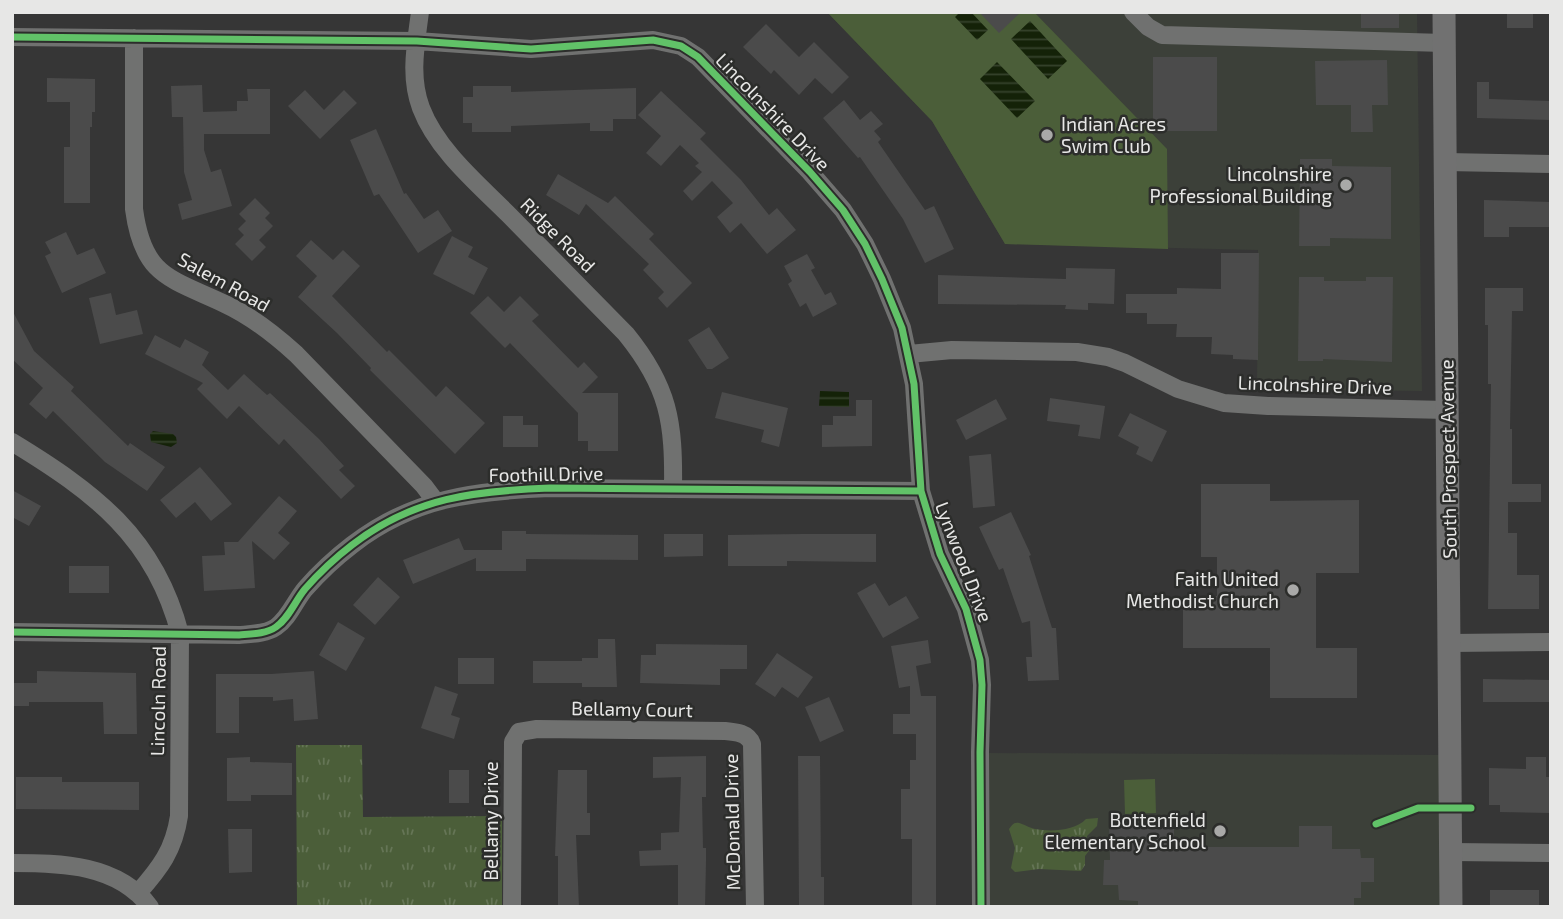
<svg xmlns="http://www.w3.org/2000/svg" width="1563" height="919" viewBox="0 0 1563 919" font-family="'Exo 2',sans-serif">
<defs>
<pattern id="grass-tufts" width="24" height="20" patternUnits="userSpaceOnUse" patternTransform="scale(1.75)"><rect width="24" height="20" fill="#4b5e39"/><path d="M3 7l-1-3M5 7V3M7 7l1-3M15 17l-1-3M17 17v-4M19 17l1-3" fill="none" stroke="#657556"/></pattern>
<pattern id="water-rules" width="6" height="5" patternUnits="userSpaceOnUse" patternTransform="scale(1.75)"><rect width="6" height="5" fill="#142208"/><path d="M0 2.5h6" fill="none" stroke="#36422c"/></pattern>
</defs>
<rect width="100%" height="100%" fill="#363636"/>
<path fill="#3c4039" d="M827,12H1417L1422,391L1257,389L1258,250L1005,244L932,121Z
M987,753L1452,755L1451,907H989Z"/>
<path fill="url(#grass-tufts)" d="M296,745H362L363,817L502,816V907H297Z
M1098,818L1097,826L1087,836V840L1091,848L1085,856V865L1081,871L1039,869L1015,872L1011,868L1015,848L1009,829C1012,826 1013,822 1019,823C1023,824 1030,828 1035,829C1051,832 1075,831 1086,819Z"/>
<path fill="#4b5e39" d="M827,12H1034L1167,149L1168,249L1005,244L932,121Z
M1155,779L1156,813L1125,814L1124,780Z"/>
<path fill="url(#water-rules)" d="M960,12H971L988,30L977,40L955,17Z
M1030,21L1067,61L1048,79L1011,39Z
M997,62L1035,101L1017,118L980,79Z
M820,391L849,392V407L819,406Z
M153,431L173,434L176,437L177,443L171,447L151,442L150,434Z"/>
<path fill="#4b4b4b" d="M979,12H1021L999,33Z
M1361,12H1399V28H1361Z
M1507,12H1533V28H1507Z
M766,24L799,57L814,42L849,77L832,94L815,78L799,95L774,70L771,74L743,47Z
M1153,57H1217V131H1165L1153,121Z
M1387,60L1388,105H1372L1373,132H1351V105H1316L1315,61Z
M47,78L95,79V112H92V127H90V203H64V147H70V102H47Z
M1477,82H1489V99L1551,101V120L1477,118Z
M202,85L203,112L237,111V101H248L247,89H270V134H204V150L211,172L221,169L232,206L182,220L178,204L192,200L184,172L183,117H172L171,86Z
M473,86H511V92L636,88V119H613V131H590V123L511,126V132H472V123H463V97H473Z
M305,90L324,110L344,90L357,103L320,139L288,106Z
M661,91L706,133L700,139L741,180L769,215L777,208L796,230L767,254L741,223L730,233L717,217L733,203L712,181L692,201L683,191L702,172L695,166L699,163L680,145L661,166L646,153L661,136L638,115Z
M844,100L860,120L871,111L883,124L874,131L881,139L878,142L925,210L934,206L954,249L925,263L903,219L860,157L858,158L823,118Z
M376,129L404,194L406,193L424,219L438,210L452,231L418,253L379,194L374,196L350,140Z
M1300,159H1332V166L1391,167V239L1330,238V246H1299Z
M558,174L608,203L615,196L654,234L649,239L692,283L667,308L658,298L664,292L643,270L649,264L586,204L579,215L546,195Z
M255,198L270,213L265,218L273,226L259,240L266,247L252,261L235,244L244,235L238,229L246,221L239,214Z
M1484,200L1551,202V227H1509V237H1484Z
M66,232L77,255L94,248L106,273L62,293L45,256L51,253L45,242Z
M452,236L473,247L468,257L488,268L474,295L433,274Z
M311,240L333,260L343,250L360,266L332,296L387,352L389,350L436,397L446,386L485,423L455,454L370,370L371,368L337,333L298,297L317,276L296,256Z
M1221,253H1259L1258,360L1233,359V355L1211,354L1212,337H1176L1177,324H1147V313H1126V294H1177V288L1221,289Z
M807,254L815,268L811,270L825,295L831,292L837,304L813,317L806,303L800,307L788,284L792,281L784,266Z
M1066,268L1115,269L1114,304L1088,303V310L1065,309L1066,305L938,304V275L1066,279Z
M1299,277H1324V281H1366V277H1393L1392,362L1323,359V361H1298Z
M1485,288H1523V311H1512L1510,429H1512V484H1541V502H1508V533H1517V575H1539V609H1488L1491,384H1488V325H1485Z
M111,293L116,315L137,310L143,334L100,344L89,298Z
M488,296L504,312L520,296L539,315L532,321L578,368L584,362L598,377L582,393H618V451H588V441H578V413L510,343L505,348L470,313Z
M12,310L34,351L74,387L71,391L128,446L130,443L165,467L147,491L105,462L53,411L46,419L29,404L43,388L12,359Z
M709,327L729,358L712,369H707L688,340Z
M155,335L180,348L185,339L209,352L202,365L228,390L244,374L267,395L270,393L319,439L344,466L339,470L355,486L341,499L284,439L279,445L239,406L227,419L197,389L203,383L145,354Z
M722,392L788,408L779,447L761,442L764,430L715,418Z
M1050,398L1105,406L1100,439L1078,436L1080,425L1047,421Z
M996,399L1007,419L966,440L956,420Z
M856,400H872V446L822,447V425H833V416H856Z
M1130,413L1167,431L1152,462L1136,454L1139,447L1118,436Z
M503,416H523V425H538V447H503Z
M991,454L995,506L973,508L969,456Z
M200,467L232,504L211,521L195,502L176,518L160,500Z
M1201,484H1270V501L1359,500V573H1316V648H1357V698H1270V648H1183V596H1217V557H1201Z
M12,490L41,506L29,526L12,517Z
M279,496L297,511L278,533L290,543L274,560L252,541L255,588L204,591L202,556L225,555L224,542H238Z
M1011,512L1031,555L1029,556L1052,628H1056L1059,680L1028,681L1026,657H1032L1030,621L1022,623L1003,568L999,570L979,527Z
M502,531H526V534L638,535V560L526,559V571H476V558L413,584L403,560L459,538L464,550H502Z
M664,534H703V556L664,557Z
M804,534H876V562L787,561V566H728V535Z
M69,566H109V593H69Z
M378,577L400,597L375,625L353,605Z
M875,583L889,606L906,596L919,618L883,638L857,593Z
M338,622L365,638L346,671L319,655Z
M598,639H615L617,687H582V683H533V661H582V658H598Z
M928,640L931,663L916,666L921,696H936V907H912V839H901V789H910V760H916V734H893V714H910V686L899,688L891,646Z
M656,644L747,645V669H720V685L640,683L641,655H656Z
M777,653L813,677L798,698L782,687L775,697L755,684Z
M458,658H494V684H458Z
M37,671L136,673L137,734H104L103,702H29V706H12V683H37Z
M314,671L318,719L294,721L293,699L273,701V697H239V733H216V674H271Z
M1483,679L1551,680V702H1483Z
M435,686L458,694L451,715L460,718L454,739L421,728Z
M829,697L844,731L820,742L805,707Z
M706,756V797H702L703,848H706V861L705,907H678V865L640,866L639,851L661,850V833L679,832L681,777L653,778V757Z
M798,756H820L821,877H824V907H799Z
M250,757V762L292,763V795H251V801H227V758Z
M1526,757H1546V777H1551V813L1500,812V805H1489V768L1526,769Z
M449,770H469V803H449Z
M558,770H587V813H590V835H576L579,907H558V856H555Z
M16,777H62V782H139V810L16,809Z
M1109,825H1174V847H1299V826H1332V849H1360L1361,858H1374V882H1361V898H1354V907L1138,906V901L1119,900L1118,885H1103L1104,860H1110Z
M228,829H252V872L229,873Z
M1490,890H1539V907H1490Z"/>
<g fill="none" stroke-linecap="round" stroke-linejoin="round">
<path stroke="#707170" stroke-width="18" d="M420,12C416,44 409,76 421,108C437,150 478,184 509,215C548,255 587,294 626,334C669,387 674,422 673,489
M1133,12L1148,27L1162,35L1444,43
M12,37L417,41L531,49L653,40L681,46L698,57L810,172L843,210L865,244L882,279L902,328L914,384L921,491L940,554L966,609L980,660L982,685L980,752L981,907
M134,38V209C143,277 170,278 225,304C251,316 274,334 296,354L424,486L436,502
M1446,162L1551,164
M909,354L952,350L1077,352L1108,357L1125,363L1178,389L1224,403L1268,406L1447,410
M12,442C94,492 155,537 180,634L179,816C174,850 160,868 138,893
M12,632L239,635C251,634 266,634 276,627C289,618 295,601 305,589C319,573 335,558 352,545C414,497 475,491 550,488L921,491
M1450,643L1551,642
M1451,852L1551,853
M12,863C61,863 118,864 150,907
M512,907L513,742L519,732L537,729L725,731C736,732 748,733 752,744L755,907"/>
<path stroke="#717171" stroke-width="23" d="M1444,12L1451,907"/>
<defs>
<path id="cycleway" d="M12,37L417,41L531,49L653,40L681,46L698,57L810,172L843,210L865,244L882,279L902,328L914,384L921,491L940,554L966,609L980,660L982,685L980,752L981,907
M12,632L239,635C251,634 266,634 276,627C289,618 295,601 305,589C319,573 335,558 352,545C414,497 475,491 550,488L921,491
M1376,824L1418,808H1471"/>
</defs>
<use href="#cycleway" stroke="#2c2d2b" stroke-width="11"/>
<use href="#cycleway" stroke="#61c268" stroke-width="7"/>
</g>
<g fill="#a9a9a8" stroke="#2c2d2b" stroke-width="2.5">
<circle cx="1047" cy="135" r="7"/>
<circle cx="1346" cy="185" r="7"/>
<circle cx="1293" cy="590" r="7"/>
<circle cx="1220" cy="831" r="7"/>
</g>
<g text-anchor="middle" stroke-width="5" stroke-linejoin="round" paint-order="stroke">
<g font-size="19" fill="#e7e7e6" stroke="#2c2d2b">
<text transform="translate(773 112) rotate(46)" y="7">Lincolnshire Drive</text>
<text transform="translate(558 235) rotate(45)" y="7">Ridge Road</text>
<text transform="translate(224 282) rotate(29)" y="7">Salem Road</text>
<text transform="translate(1315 385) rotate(2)" y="7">Lincolnshire Drive</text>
<text transform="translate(1448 459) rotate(-91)" y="7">South Prospect Avenue</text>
<text transform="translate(546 474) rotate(-1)" y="7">Foothill Drive</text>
<text transform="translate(964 562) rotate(69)" y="7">Lynwood Drive</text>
<text transform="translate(158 701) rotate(-89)" y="7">Lincoln Road</text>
<text transform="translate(632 709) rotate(1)" y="7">Bellamy Court</text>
<text transform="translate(491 821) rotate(-90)" y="7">Bellamy Drive</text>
<text transform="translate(732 822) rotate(-91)" y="7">McDonald Drive</text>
</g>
<g font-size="19" fill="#e7e7e6" stroke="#2c2d2b" text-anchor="end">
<text x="1061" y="131" text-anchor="start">Indian Acres<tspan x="1061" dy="22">Swim Club</tspan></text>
<text x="1332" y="181">Lincolnshire<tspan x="1332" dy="22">Professional Building</tspan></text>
<text x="1279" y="586">Faith United<tspan x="1279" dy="22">Methodist Church</tspan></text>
<text x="1206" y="827">Bottenfield<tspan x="1206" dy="22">Elementary School</tspan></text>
</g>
</g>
<rect width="1563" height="919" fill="none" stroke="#e7e7e6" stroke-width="28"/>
</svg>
